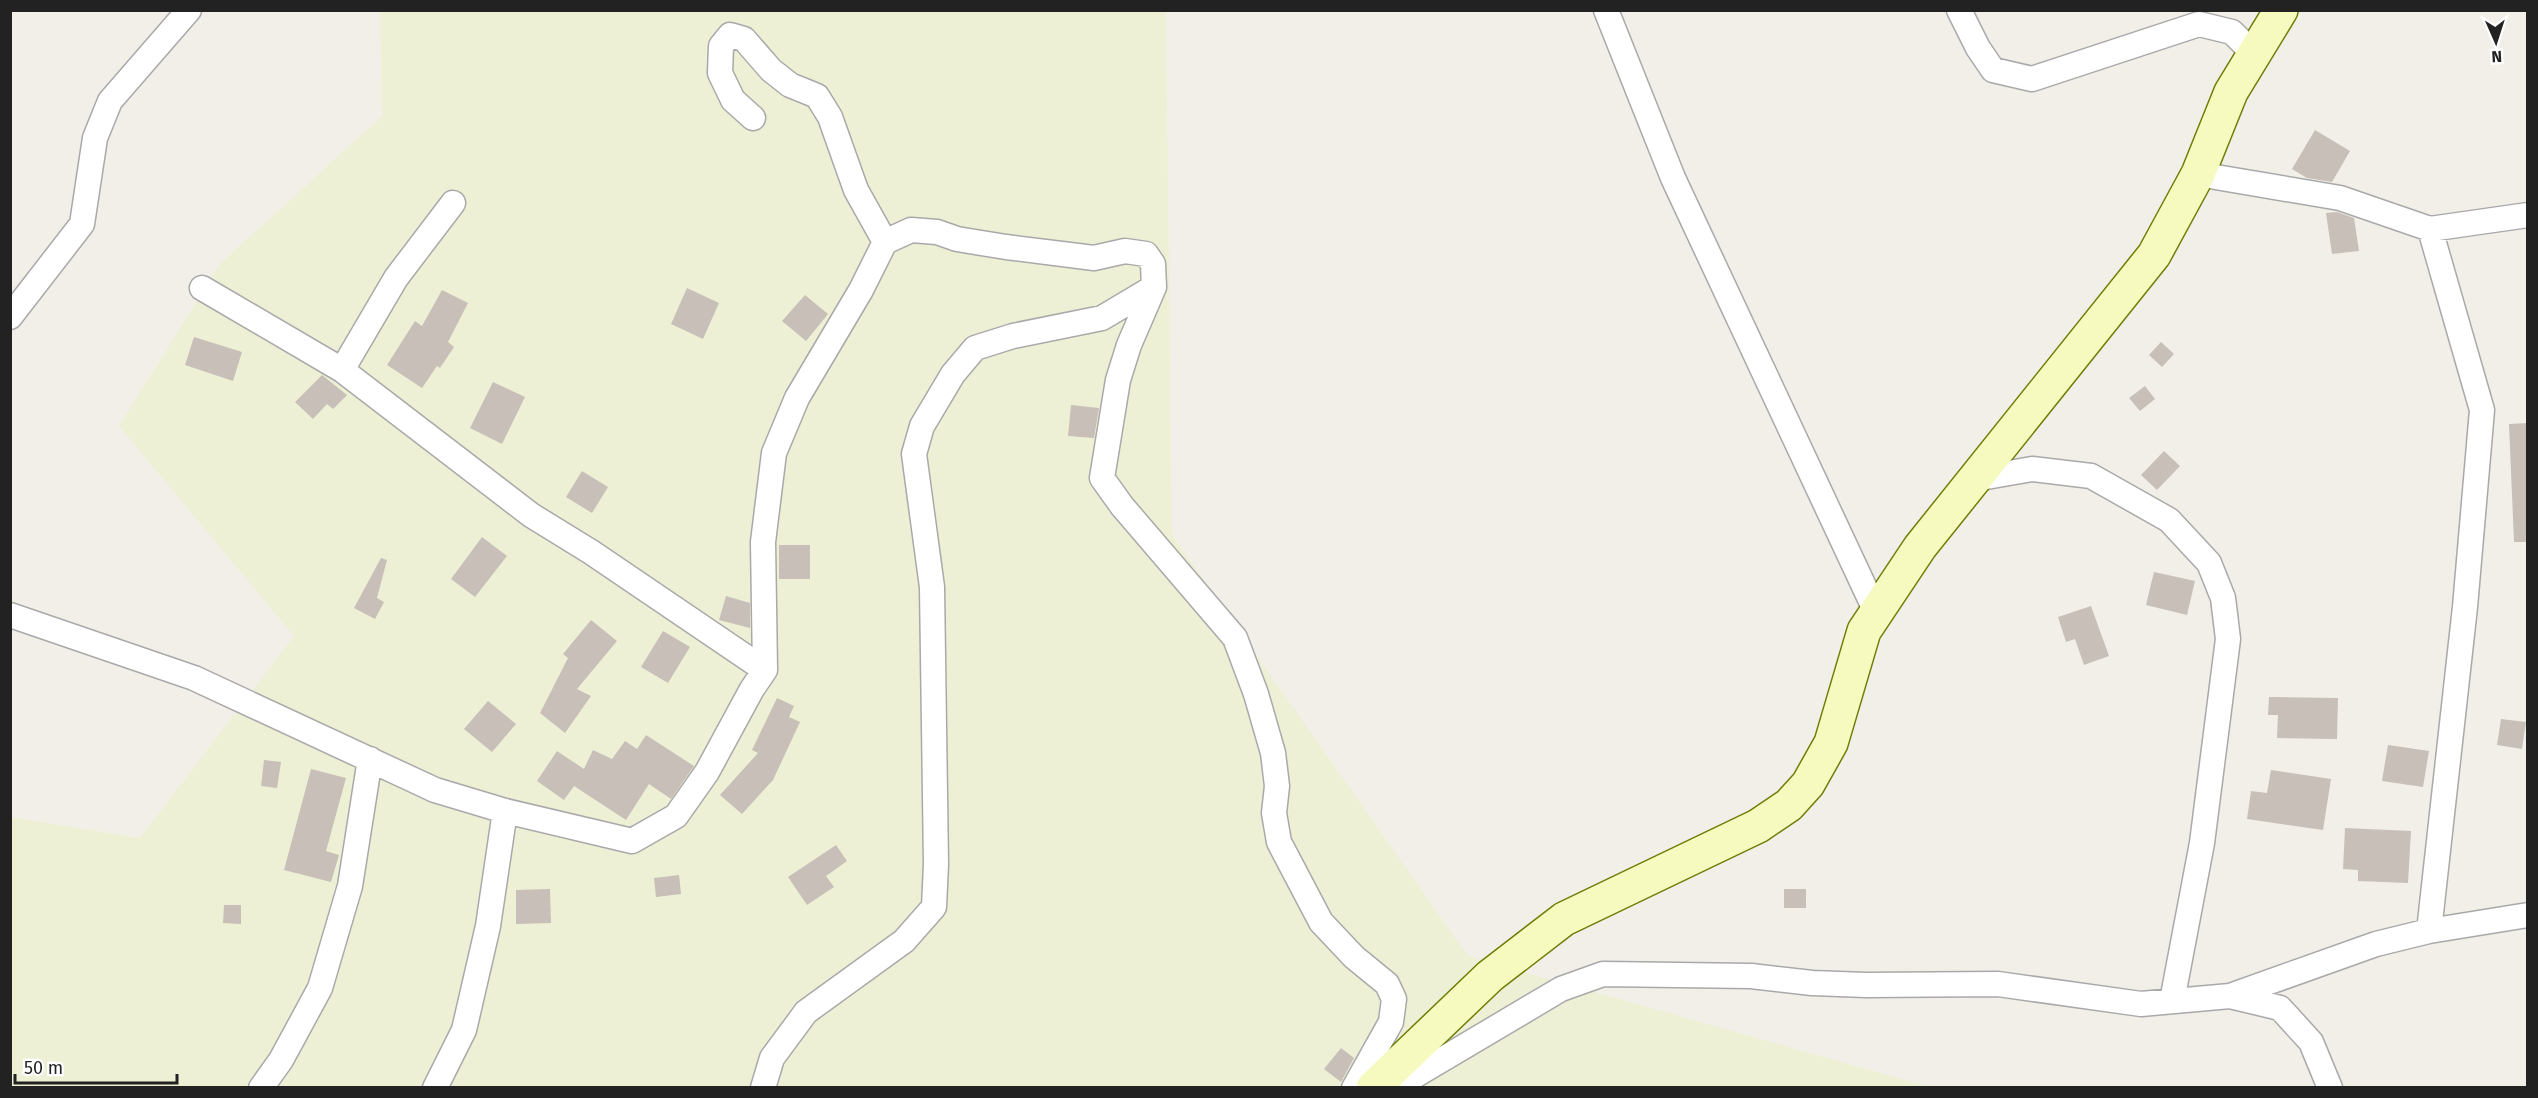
<svg xmlns="http://www.w3.org/2000/svg" width="2538" height="1098" viewBox="0 0 2538 1098" font-family="'Fira Sans',sans-serif">
<rect width="100%" height="100%" fill="#f2efe9"/>
<path fill="#eef0d5" d="M380,11H1166L1172,535L1468,956L1930,1087H11L10,817L140,838L294,636L119,426L220,264L382,116Z"/>
<path fill="#c7bfb8" d="M2315,130L2350,151L2332,182L2307,178L2292,169Z
M2337,212L2354,218L2359,251L2332,254L2326,213Z
M687,288L719,303L703,339L671,324Z
M442,290L468,303L448,342L454,347L440,368L437,366L422,388L387,365L415,321L422,326Z
M805,295L828,314L806,341L782,321Z
M194,337L242,352L233,381L185,365Z
M2161,342L2174,354L2162,367L2149,355Z
M322,375L347,395L333,409L327,404L313,419L295,402Z
M493,382L525,397L502,444L470,428Z
M2145,386L2155,399L2140,411L2129,398Z
M1071,405L1099,408L1094,438L1068,436Z
M2528,423V542H2514L2509,424Z
M2164,451L2180,466L2157,490L2141,475Z
M582,471L608,487L592,513L566,497Z
M482,537L507,556L475,597L451,579Z
M779,545H810V579H779Z
M381,558L387,560L377,598L384,602L375,619L354,608Z
M2154,572L2195,581L2187,615L2146,605Z
M726,596L750,603V628L719,620Z
M2091,606L2109,656L2084,665L2075,639L2066,642L2058,617Z
M591,620L617,641L577,689L591,696L565,733L540,713L568,658L563,654Z
M663,631L690,647L668,683L641,667Z
M2269,697L2338,698L2337,739L2277,738L2278,715H2268Z
M777,698L794,706L789,717L800,722L773,780L742,814L720,795L758,753L752,750Z
M488,701L516,724L492,752L464,729Z
M2501,719L2526,722L2522,749L2497,745Z
M646,735L694,766L671,799L649,784L626,820L574,786L564,800L537,781L557,751L584,769L593,750L612,759L625,741L637,749Z
M2388,745L2429,751L2423,787L2382,781Z
M264,760L281,762L277,788L261,786Z
M311,769L346,778L326,851L339,855L331,882L284,870Z
M2271,770L2331,779L2323,830L2247,819L2251,791L2267,793Z
M2345,828L2411,831L2408,883L2358,881V870L2343,869Z
M836,845L847,861L826,876L834,887L807,905L788,877Z
M679,875L681,894L656,897L654,878Z
M550,889L551,923L516,924V890Z
M1784,889H1806V908H1784Z
M224,905H241V924L223,923Z
M1341,1048L1354,1058L1341,1082L1324,1069Z"/>
<g fill="none" stroke-linecap="round" stroke-linejoin="round">
<defs>
<path id="street" d="M1606,10L1673,178L1877,614
M1959,10L1978,48L1993,70L2032,79L2199,24L2232,32L2254,54
M753,118L733,100L720,73L721,46L730,35L744,39L771,70L790,85L817,96L830,117L856,190L885,242
M2198,174L2340,198L2430,229L2528,215
M202,288L342,370L531,515L591,552L765,670
M10,317L82,224L95,138L110,101L189,10
M342,370L396,278L453,203
M1975,479L2032,469L2091,476L2169,520L2209,563L2223,598L2228,639L2202,843L2172,1001
M10,615L194,678L435,790L505,811L632,841L676,816L707,772L752,689L765,670L763,542L774,453L797,398L861,290L885,242L911,230L937,232L957,239L1006,247L1094,258L1125,251L1146,254L1153,264L1154,287L1129,345L1118,380L1102,478L1122,506L1235,638L1256,694L1273,753L1277,786L1274,813L1279,842L1321,922L1354,957L1387,984L1394,999L1391,1022L1354,1088
M2429,931L2465,607L2482,410L2430,229
M2230,996L2280,1008L2311,1042L2330,1088
M261,1088L281,1060L320,988L350,886L370,759
M435,1088L464,1030L488,926L505,811
M763,1088L772,1058L806,1012L904,941L934,907L936,864L932,587L914,454L922,426L953,374L975,348L1013,336L1102,318L1154,287
M1394,1088L1561,989L1603,974L1751,976L1812,983L1866,985L1998,984L2141,1004L2230,996L2376,944L2429,931L2528,915"/>
<path id="secondary" d="M1373,1088L1490,976L1564,919L1758,826L1789,805L1808,784L1831,743L1864,631L1920,547L2154,255L2198,174L2231,92L2281,10"/>
</defs>
<use href="#street" stroke="#a9a9a9" stroke-width="27"/>
<use href="#secondary" stroke="#707d05" stroke-width="36"/>
<use href="#street" stroke="#fff" stroke-width="24"/>
<use href="#secondary" stroke="#f7fabf" stroke-width="33"/>
</g>
<rect width="2538" height="1098" fill="none" stroke="#222222" stroke-width="24"/>
<g transform="translate(2496 42) rotate(177)" stroke="#ffffff" stroke-width="4.5" paint-order="stroke">
<path d="M0-4.5L10 22L0 15L-10 22Z" fill="#222222"/>
<text y="-9" font-size="16" font-weight="bold" text-anchor="middle" fill="#222222">N</text>
</g>
<path d="M15 1074v9h162v-9" fill="none" stroke="#222222" stroke-width="3"/>
<text x="24" y="1074" font-size="18" fill="#222222" stroke="#ffffff" stroke-width="4.5" paint-order="stroke">50 m</text>
</svg>
